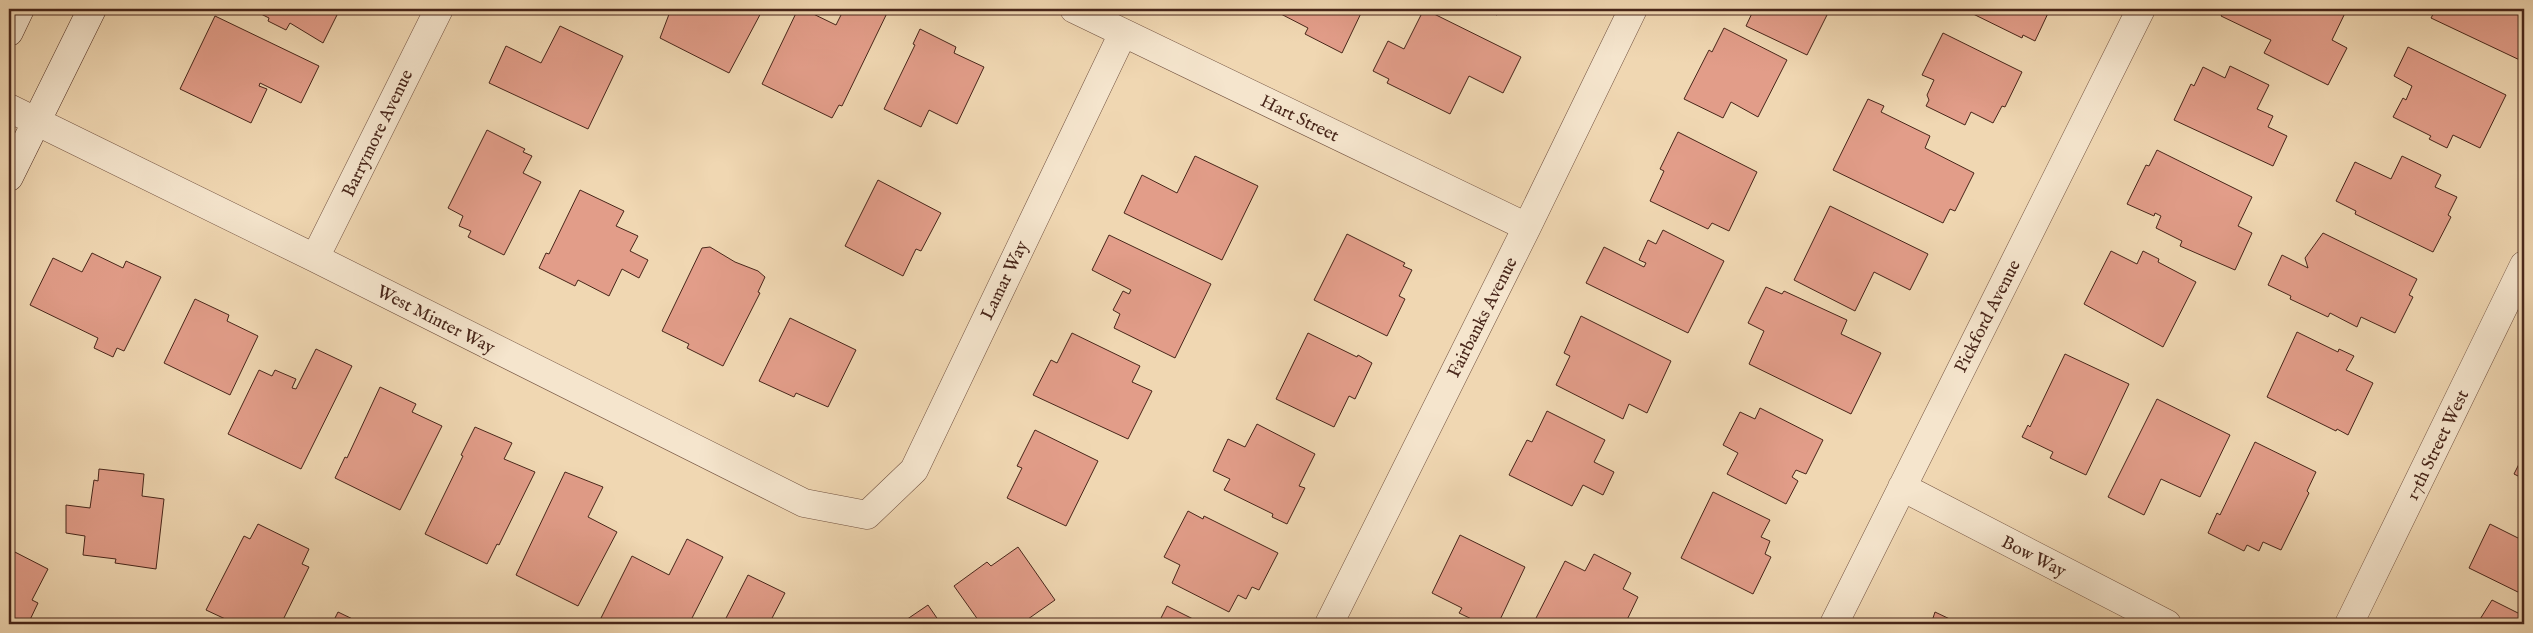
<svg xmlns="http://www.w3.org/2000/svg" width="2533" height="633" viewBox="0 0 2533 633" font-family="'IM FELL English',serif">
<rect width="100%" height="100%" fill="#f0d7b2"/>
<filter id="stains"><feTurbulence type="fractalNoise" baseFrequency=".004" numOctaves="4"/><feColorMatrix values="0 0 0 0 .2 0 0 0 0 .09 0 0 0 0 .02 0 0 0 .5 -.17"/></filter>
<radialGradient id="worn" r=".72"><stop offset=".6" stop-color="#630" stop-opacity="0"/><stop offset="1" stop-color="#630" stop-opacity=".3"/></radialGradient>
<path fill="#e29d89" stroke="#48261a" d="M259,9H258H340L323,43L290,23L286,30L268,21L269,18L257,12Z
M671,9H763L729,73L660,38Z
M798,9H803L836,25L844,9H889L842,106L839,105L832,118L762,84Z
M1281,9H1363L1342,53L1305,34L1308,28L1279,13Z
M1424,9L1521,57L1503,93L1469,76L1450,114L1387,83L1389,79L1373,71L1388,41L1404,49Z
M1484,9H1501L1497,15Z
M1754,9H1830L1807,55L1746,26Z
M1963,9H2050L2035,41L2023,35L2022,38Z
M2225,9H2342L2346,11L2332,40L2347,48L2328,85L2264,53L2271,40L2221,16Z
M2436,9H2524V62L2431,18Z
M215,16L319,66L301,103L260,83L259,86L267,89L251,123L180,89Z
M560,26L623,56L588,129L489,83L506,46L541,63Z
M1724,28L1787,60L1758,117L1731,102L1723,118L1684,99L1709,50L1712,52Z
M920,29L956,47L954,53L984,67L957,124L929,110L921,127L884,109L915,45L913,44Z
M1943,33L2022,72L2005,107L2002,106L1993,123L1971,112L1965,125L1926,106L1929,100L1927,95L1934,80L1922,75Z
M2408,47L2506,95L2480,148L2453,135L2447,148L2429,139L2431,136L2393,117L2403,98L2406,100L2412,86L2394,76Z
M2230,66L2269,85L2257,109L2273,116L2268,127L2287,136L2273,166L2174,120L2191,84L2194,86L2203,67L2225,78Z
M1868,99L1884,106L1881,112L1930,136L1925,148L1974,173L1955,211L1950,209L1943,223L1833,170Z
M487,130L525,149L523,152L532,156L523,173L541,182L504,255L468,237L471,231L459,226L463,216L448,208Z
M1678,132L1757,172L1729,231L1712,223L1708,229L1650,201L1664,171L1660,169Z
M2157,150L2252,197L2238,226L2252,233L2235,270L2180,246L2182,241L2156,228L2161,216L2155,213L2154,216L2127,204L2146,165L2149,166Z
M1195,156L1258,186L1222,260L1124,213L1142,175L1177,193Z
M2402,156L2441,175L2435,187L2457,197L2448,215L2451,217L2433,252L2355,214L2356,211L2336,201L2355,162L2391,179Z
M878,180L941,213L921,251L916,249L903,276L845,246Z
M580,190L624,211L616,226L638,236L630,251L648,260L639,278L622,269L609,296L578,280L575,286L539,268L546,253L549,254Z
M1830,206L1928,254L1910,290L1874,272L1855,311L1794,280Z
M1663,230L1724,261L1688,333L1586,283L1604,247L1644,267L1646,263L1639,260L1648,240L1656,244Z
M2323,233L2417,279L2409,295L2413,297L2395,333L2361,317L2357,327L2330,313L2328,317L2290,299L2291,296L2268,285L2282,255L2308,268L2305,258Z
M1347,234L1405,263L1403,266L1412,270L1399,296L1405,299L1387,336L1314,300Z
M1109,235L1211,284L1175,358L1114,328L1120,314L1113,310L1123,291L1129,294L1131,290L1092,270Z
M710,247L735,262L758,271L765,277L758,292L760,293L723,366L687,348L689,344L662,331L702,248Z
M2111,251L2137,264L2143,251L2159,259L2158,262L2196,282L2163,347L2084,304Z
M92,253L123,268L126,261L161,277L124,351L117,348L113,357L94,348L98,338L30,305L53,258L82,272Z
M1766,287L1782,294L1784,291L1847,320L1841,334L1881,353L1851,414L1749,364L1764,331L1748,323Z
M195,299L229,315L227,321L258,336L230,395L164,363Z
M1581,316L1671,361L1647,413L1629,404L1623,419L1556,385L1570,356L1564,353Z
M790,318L856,350L828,407L796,393L794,397L759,381Z
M2297,332L2338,352L2339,349L2354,356L2346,370L2373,383L2348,435L2337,429L2336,431L2267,397Z
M1072,333L1140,366L1132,382L1152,391L1128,439L1033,395L1051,360L1057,363Z
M1308,333L1357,357L1358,355L1372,363L1355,399L1349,396L1334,427L1276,399Z
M316,349L352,366L301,469L228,434L259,370L272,376L275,370L296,379L292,388L296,389Z
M2065,354L2129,384L2086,475L2050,458L2053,452L2022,437L2028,425L2030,427Z
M380,387L416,404L412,412L442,426L400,510L335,478L345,457L347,458Z
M2157,399L2230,435L2200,497L2161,479L2144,515L2108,497Z
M1760,408L1823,440L1806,474L1796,470L1792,477L1798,481L1786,504L1727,474L1738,453L1723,445L1740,412L1755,419Z
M1547,411L1605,440L1594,462L1614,472L1603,495L1583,485L1572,506L1509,475L1527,440L1532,442Z
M1257,424L1315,454L1299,486L1305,488L1287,524L1272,517L1273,514L1224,490L1230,479L1213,471L1228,439L1245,447Z
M475,427L512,443L504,459L535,472L499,545L497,544L487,564L425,534L463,456L461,455Z
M1035,430L1098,461L1066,526L1007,498L1022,468L1017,466Z
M2255,442L2316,472L2307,491L2309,493L2281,550L2263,542L2259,551L2247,545L2244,551L2208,533L2217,513L2220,515Z
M2524,454V479L2514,474Z
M99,469L144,474L142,496L164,499L156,569L115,563L116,559L83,555L85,536L66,533V505L90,508L94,480L98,481Z
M565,472L603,487L588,517L617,532L578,606L516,575Z
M1713,492L1770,520L1761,537L1770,541L1765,554L1771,557L1753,594L1681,558Z
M1188,511L1203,519L1204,516L1278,553L1259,590L1252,587L1246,599L1238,595L1229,612L1172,583L1180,565L1164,557Z
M258,524L309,549L302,564L309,567L281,624H254L247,621L245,624H236L206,610L244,536L250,539Z
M2490,524L2524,541V595L2469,568Z
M1460,535L1525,567L1498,624H1482L1459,613L1462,608L1432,593Z
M687,539L723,557L689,624H613L601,618L632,556L669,575Z
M1018,547L1055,600L1021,624H981L954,586L987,562L991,566Z
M9,549L48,569L32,600L38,603L28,624H9Z
M1594,554L1631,573L1623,589L1638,597L1625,624H1533L1565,561L1585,571Z
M748,575L785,593L769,624H723Z
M2492,600L2524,616V624H2477Z
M928,605L941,624H900Z
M1167,606L1203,624H1158Z
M338,612L363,624H332Z
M1935,612L1954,621L1961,624H1931Z"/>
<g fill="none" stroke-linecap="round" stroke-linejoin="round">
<defs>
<path id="minor" d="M1074,9L1527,227
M9,108L315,258L804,503L867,515L914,470L1123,33
M315,258L439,9
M1902,487L2167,624
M1329,624L1527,227L1633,9
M1834,624L2141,9
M2349,624L2524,265"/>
<path id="secondary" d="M9,32L20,9
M9,177L92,9"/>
</defs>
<use href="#minor" stroke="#725240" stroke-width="29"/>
<use href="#secondary" stroke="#48261a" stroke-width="29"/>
<use href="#minor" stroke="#f5e5cd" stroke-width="28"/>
<use href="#secondary" stroke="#f5e5cd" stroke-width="28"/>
</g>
<g text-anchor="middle" stroke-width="5" stroke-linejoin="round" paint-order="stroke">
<g font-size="18" fill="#48261a" stroke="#f5e5cd">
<text transform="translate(1300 118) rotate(26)" y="6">Hart Street</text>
<text transform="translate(377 133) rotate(-64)" y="6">Barrymore Avenue</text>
<text transform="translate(1004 280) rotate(-64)" y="6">Lamar Way</text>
<text transform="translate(1987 316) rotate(-63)" y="6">Pickford Avenue</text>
<text transform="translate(1482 317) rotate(-63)" y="6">Fairbanks Avenue</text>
<text transform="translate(436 319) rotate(27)" y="6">West Minter Way</text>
<text transform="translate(2437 445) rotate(-64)" y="6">17th Street West</text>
<text transform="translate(2034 556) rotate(27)" y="6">Bow Way</text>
</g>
</g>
<rect width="2533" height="633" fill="none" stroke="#f0d7b2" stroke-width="30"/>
<rect x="10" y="10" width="2513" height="613" fill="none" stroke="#48261a" stroke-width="2.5"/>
<rect x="15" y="15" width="2503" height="603" fill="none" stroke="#48261a"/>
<rect width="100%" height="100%" filter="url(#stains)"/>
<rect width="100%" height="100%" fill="url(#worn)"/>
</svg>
